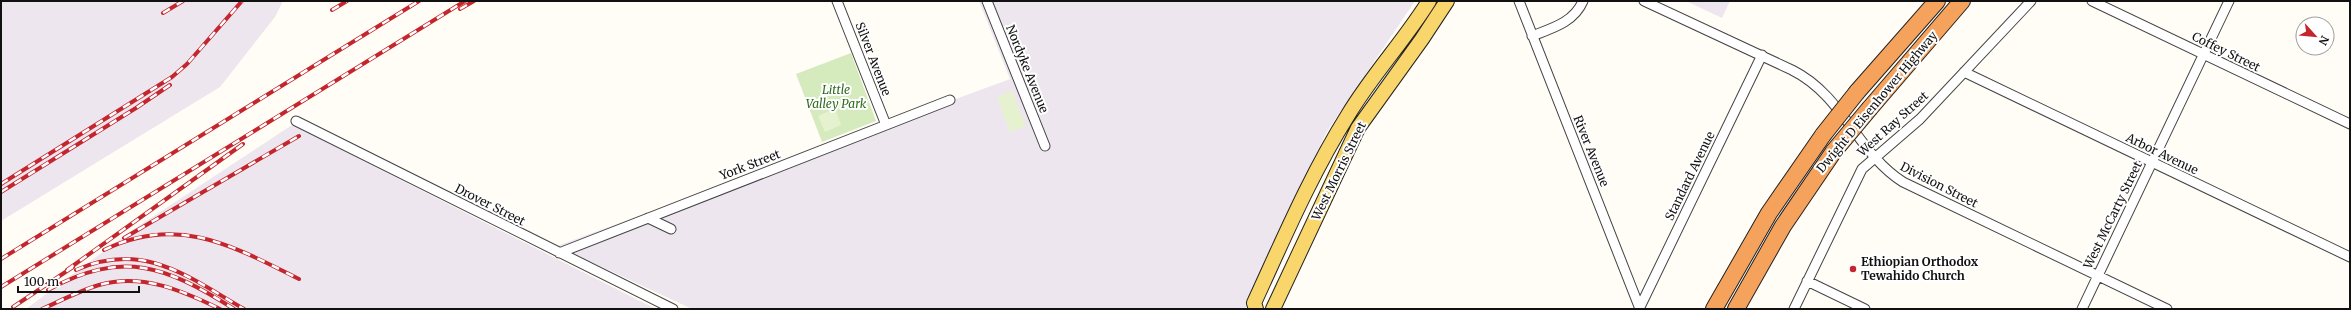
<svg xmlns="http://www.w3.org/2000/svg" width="2351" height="310" viewBox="0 0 2351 310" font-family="Merriweather,serif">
<rect width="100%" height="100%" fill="#fffdf5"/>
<path fill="#eee6ef" d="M1,1H283L275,17L220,87L1,221Z
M979,1H1415L1326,133L1246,309H692L557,246L1010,79Z
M1686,1H1730L1722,18Z
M292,125L656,309H26L131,231Z"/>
<path fill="#d5ebbd" d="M851,53L876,121L822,142L796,74Z"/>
<path fill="#e6f2cf" d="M1012,91L1026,126L1010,132L997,97Z
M835,109L841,125L825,132L818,116Z"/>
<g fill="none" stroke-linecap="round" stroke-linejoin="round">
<defs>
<path id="minor" d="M837,1L886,125
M987,1L1045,146
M1519,1L1640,309
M1644,1L1792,70C1844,96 1857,153 1903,182L2167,309
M2092,1L2350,124
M1532,36C1553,28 1574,22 1583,1
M1964,72L2350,257
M296,121L673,309
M648,218L671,229
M559,253L950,100
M1807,281L1865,309
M1640,307L1762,55
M1794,309L1862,169L1920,119L2031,1
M2082,309L2229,1"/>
<path id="primary" d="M1256,309L1254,303C1283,240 1311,174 1348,115C1372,75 1404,41 1429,1
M1273,309L1358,128L1422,39L1447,1"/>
<path id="motorway" d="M1857,92L1937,1
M1870,108L1962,1
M1714,309L1769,213L1823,135
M1736,309L1783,226L1834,151"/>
</defs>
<use href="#minor" stroke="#444" stroke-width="11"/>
<use href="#primary" stroke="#222" stroke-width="16"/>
<use href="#motorway" stroke="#222" stroke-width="18"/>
<use href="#minor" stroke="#fff" stroke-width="9"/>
<use href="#primary" stroke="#f9d66b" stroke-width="14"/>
<use href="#motorway" stroke="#f5a25d" stroke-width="16"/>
<defs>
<path id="rail" d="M460,9L474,1
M332,10L347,1
M163,13L183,1
M1,184L172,77L187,64L242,1
M1,192L136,108L170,85
M124,238L299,136
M104,250C178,214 233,246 299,279
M1,259L419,1
M67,270L243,144
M76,270C144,240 188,277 244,309
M1,287L465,1
M48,290C123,249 166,266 234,309
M13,307L73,267
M42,309C60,301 79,291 99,285C142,273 181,290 220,309"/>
</defs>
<use href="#rail" stroke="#c4262e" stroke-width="4"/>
<use href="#rail" stroke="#fff" stroke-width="2.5" stroke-dasharray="8" stroke-linecap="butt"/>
<defs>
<path id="motorway-bridge" d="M1823,135L1857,92
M1834,151L1870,108"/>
</defs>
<use href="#motorway-bridge" stroke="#222" stroke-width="18" stroke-linecap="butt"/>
<use href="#motorway-bridge" stroke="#f5a25d" stroke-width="16"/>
</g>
<circle fill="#c4262e" stroke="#fff" stroke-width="1.5" cx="1853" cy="269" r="4"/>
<g text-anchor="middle" stroke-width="4" stroke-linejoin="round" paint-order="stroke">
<g font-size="12" fill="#111" stroke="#fff">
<text transform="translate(2226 52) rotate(26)" y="4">Coffey Street</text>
<text transform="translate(873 59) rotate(69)" y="4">Silver Avenue</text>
<text transform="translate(1027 69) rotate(68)" y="4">Nordyke Avenue</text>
<text transform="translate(1877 102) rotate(-50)" y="4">Dwight D Eisenhower Highway</text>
<text transform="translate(1893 124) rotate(-42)" y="4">West Ray Street</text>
<text transform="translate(1591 151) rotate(68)" y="4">River Avenue</text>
<text transform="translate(2162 154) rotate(26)" y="4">Arbor Avenue</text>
<text transform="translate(750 165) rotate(-21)" y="4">York Street</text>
<text transform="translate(1339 171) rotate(-64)" y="4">West Morris Street</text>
<text transform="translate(1690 176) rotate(-64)" y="4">Standard Avenue</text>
<text transform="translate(1939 185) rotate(27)" y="4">Division Street</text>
<text transform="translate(490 205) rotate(27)" y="4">Drover Street</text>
<text transform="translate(2113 215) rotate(-64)" y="4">West McCarty Street</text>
</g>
<g font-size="12" font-style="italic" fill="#2f6b1f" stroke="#fff">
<text x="836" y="94">Little<tspan x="836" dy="14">Valley Park</tspan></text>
</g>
<g font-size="12" font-weight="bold" fill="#111" stroke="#fff" text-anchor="start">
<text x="1861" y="266">Ethiopian Orthodox<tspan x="1861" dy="14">Tewahido Church</tspan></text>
</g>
</g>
<rect width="2351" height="310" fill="none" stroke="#111111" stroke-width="4"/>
<g transform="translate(2315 36) rotate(117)"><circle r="19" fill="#ffffff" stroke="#a0a0a0"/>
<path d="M0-3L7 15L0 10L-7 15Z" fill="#c4262e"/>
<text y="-6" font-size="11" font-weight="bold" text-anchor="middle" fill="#111111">N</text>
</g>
<path d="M18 286v6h121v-6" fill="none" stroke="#111111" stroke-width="2"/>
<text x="24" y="286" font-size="12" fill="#111111" stroke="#ffffff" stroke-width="3" paint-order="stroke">100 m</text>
</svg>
